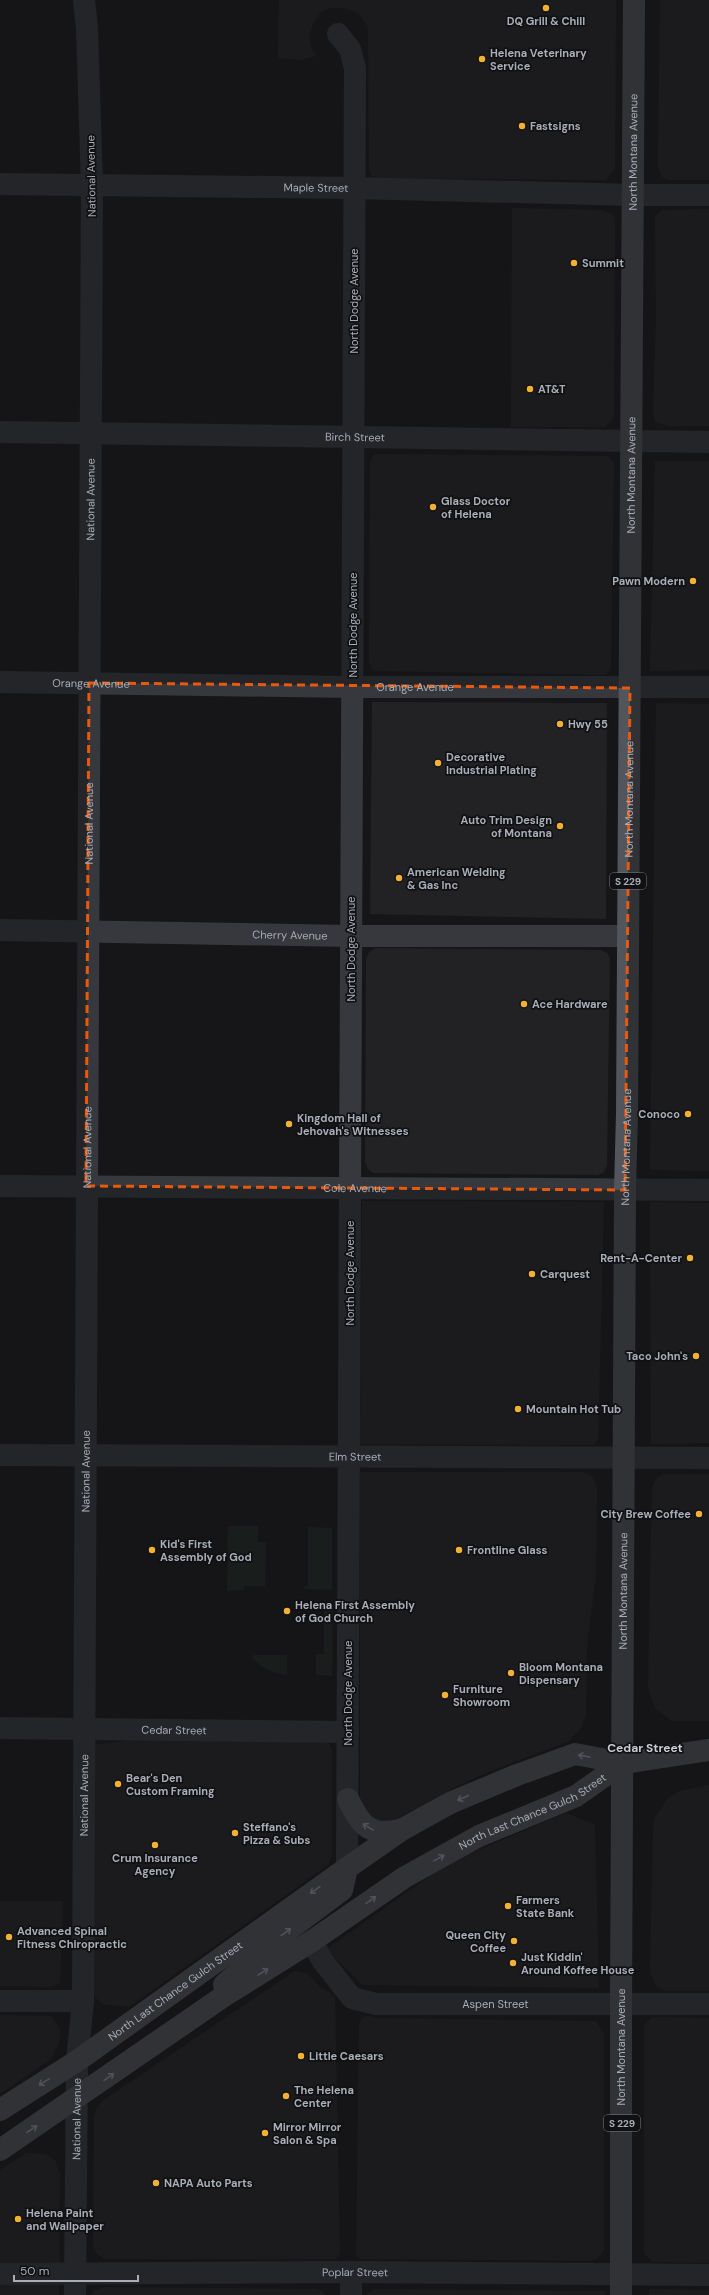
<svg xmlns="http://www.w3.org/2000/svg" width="709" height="2295" viewBox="0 0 709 2295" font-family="'DM Sans',sans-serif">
<rect width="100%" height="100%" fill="#161618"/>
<path fill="#222225" d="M279,0H616L615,169L606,180L380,178L372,176L369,169L368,27L358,13L344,8H330L321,12L314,22L309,36L311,48L316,56L301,60L278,58Z
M660,0H709V180H669L662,177L658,167Z
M512,208L602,210L610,213L615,218L614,414L612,420L605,427H511Z
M709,209V426H669L655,422L653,412L656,320L655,216L663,210Z
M374,454L608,456L614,463L611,667L606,675L375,671L371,668L369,662L370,461Z
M655,461H709V670L650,671Z
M372,702L607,703L606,919L370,914Z
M656,703L709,704V1171L650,1170Z
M375,948L601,950L607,953L610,958L607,1165L604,1172L598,1175L373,1173L368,1169L365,1162L366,959L369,952Z
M362,1201L604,1202L598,1439L594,1445L360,1444Z
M650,1202L709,1203V1443L651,1444Z
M360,1472H581L592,1476L597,1487L596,1574L587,1646L586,1715L580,1730L567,1742L491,1771L457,1786L386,1825L360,1814Z
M664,1474H709V1721H672L655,1708L648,1688L652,1487L657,1478Z
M125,1741L321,1742L329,1743L332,1751V1853L329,1864L129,2007L102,2004L93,1995L92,1745Z
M709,1785V1991H665L657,1987L650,1973L653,1828L655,1817L668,1798L680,1791Z
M566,1813L595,1825L599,1988L362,1985L327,1949L448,1863Z
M0,1901H63L60,1983L50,1987L0,1986Z
M295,1971L308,1974L318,1985L335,1997L340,2253L336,2259H104L96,2253L93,2247L94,2117L97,2108L102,2101Z
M0,2015L51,2016L60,2029V2040L51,2059L0,2094Z
M370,2016L376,2018L596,2021L604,2034V2250L598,2258L589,2261L361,2259L356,2255L359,2023L363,2017Z
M653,2017L709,2018V2263L652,2262L644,2253V2026L646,2022Z
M26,2153L45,2154L55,2160L60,2174L59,2295H0V2170Z
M106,2287L316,2289L323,2291L325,2295H92L94,2290Z
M375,2289L605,2291V2295H366Z
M649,2289L709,2290V2295H649Z"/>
<path fill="#1e261f" d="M228,1526H258V1542H266L265,1586H245L244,1590L227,1591Z
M308,1527L332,1528V1590L304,1589V1586H308Z
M311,1607H333L332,1676L316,1675V1654H324V1609H311Z
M254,1655H287V1675C273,1673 261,1668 252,1657Z"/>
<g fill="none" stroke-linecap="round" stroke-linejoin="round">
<g stroke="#37383d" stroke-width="22">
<path d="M338,34L350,49L355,68L347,1868"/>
<path id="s1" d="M0,184L354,188L633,195H709"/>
<path id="s2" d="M0,432L709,442"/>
<path id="s3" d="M0,682L352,687H709"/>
<path id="s4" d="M0,930L351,936H627"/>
<path id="s5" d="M0,1186L709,1190"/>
<path id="s6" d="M0,1455L709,1458"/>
<path id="s7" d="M0,1728L348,1732"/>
<path id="s8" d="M312,1941L322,1960L352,1998L376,2004H709"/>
<path d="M0,2001H83"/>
<path id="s9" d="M0,2274L351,2272L709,2275"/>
<path id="s10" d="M75,2295L77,2061L83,2001L92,186L87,28L84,0"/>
<path d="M351,2295V2272"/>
</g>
<g stroke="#53555c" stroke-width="22">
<path d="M348,1799C361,1826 370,1838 403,1829"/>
<path d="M224,1985L266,1947L342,1890L347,1868"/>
<path id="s11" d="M0,2110L77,2061L347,1868L403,1829L450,1803L517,1775L575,1754L623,1763L709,1750"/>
<path id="s12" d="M0,2150L224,1996L312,1941L405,1877L479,1836L576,1796L623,1763"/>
<path id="s13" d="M621,2295V2004L625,1190L627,1113L634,0"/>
</g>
</g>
<defs><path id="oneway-shaft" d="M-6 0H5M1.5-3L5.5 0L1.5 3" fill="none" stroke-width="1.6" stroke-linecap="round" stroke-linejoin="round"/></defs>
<g stroke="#979ba6">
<use href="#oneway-shaft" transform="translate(584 1756) rotate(-170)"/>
<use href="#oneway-shaft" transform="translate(463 1798) rotate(156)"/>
<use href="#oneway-shaft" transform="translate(368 1827) rotate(-149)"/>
<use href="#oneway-shaft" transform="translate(439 1858) rotate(-29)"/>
<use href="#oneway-shaft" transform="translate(315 1890) rotate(145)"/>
<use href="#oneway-shaft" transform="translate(371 1900) rotate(-35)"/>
<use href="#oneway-shaft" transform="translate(286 1932) rotate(-36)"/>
<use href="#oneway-shaft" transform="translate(263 1972) rotate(-32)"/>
<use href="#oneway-shaft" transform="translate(109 2077) rotate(-35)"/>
<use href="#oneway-shaft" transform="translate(44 2082) rotate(148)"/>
<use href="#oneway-shaft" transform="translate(32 2129) rotate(-34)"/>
</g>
<path d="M0 0H709V2295H0ZM89,683L630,688L625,1190L86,1186Z" fill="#161618" fill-opacity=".55" fill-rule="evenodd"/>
<path fill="none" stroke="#e8590c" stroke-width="3" stroke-dasharray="8 5" stroke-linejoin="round" d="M89,683L630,688L625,1190L86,1186Z"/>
<g fill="#f2b134" stroke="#111113" stroke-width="1.5">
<circle cx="546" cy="8" r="4"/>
<circle cx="482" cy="59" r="4"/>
<circle cx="522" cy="126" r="4"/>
<circle cx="574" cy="263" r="4"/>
<circle cx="530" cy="389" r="4"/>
<circle cx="433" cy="507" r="4"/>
<circle cx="693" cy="581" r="4"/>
<circle cx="560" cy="724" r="4"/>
<circle cx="438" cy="763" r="4"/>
<circle cx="560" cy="826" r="4"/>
<circle cx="399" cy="878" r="4"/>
<circle cx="524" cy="1004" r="4"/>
<circle cx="688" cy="1114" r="4"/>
<circle cx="289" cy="1124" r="4"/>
<circle cx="690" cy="1258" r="4"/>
<circle cx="532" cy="1274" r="4"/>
<circle cx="696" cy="1356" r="4"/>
<circle cx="518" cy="1409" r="4"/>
<circle cx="699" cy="1514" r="4"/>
<circle cx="152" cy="1550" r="4"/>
<circle cx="459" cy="1550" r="4"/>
<circle cx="287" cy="1611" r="4"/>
<circle cx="511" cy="1673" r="4"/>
<circle cx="445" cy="1695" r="4"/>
<circle cx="118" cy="1784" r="4"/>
<circle cx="235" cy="1833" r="4"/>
<circle cx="155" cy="1845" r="4"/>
<circle cx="508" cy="1906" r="4"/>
<circle cx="9" cy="1937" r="4"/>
<circle cx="514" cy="1941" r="4"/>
<circle cx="513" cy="1963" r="4"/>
<circle cx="301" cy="2056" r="4"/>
<circle cx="286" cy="2096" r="4"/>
<circle cx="265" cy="2133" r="4"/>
<circle cx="156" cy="2183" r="4"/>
<circle cx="18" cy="2219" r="4"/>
</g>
<g text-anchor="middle" stroke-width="3.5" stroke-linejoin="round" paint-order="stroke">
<g fill="#111113" stroke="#7b7e86" stroke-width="1">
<rect x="610" y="873" width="36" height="16" rx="3"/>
<rect x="604" y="2115" width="36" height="16" rx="3"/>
</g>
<g font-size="10" font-weight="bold" fill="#a8adb8">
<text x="628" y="885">S 229</text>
<text x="622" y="2127">S 229</text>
</g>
<g font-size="11" font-weight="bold" fill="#a8adb8" stroke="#111113" text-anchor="start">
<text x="546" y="25" text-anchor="middle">DQ Grill &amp; Chill</text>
<text x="490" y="57">Helena Veterinary<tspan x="490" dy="13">Service</tspan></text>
<text x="530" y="130">Fastsigns</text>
<text x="582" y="267">Summit</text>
<text x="538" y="393">AT&amp;T</text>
<text x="441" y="505">Glass Doctor<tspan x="441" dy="13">of Helena</tspan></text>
<text x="685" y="585" text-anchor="end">Pawn Modern</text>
<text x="568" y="728">Hwy 55</text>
<text x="446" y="761">Decorative<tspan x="446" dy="13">Industrial Plating</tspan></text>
<text x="552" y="824" text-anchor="end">Auto Trim Design<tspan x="552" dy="13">of Montana</tspan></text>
<text x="407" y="876">American Welding<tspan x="407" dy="13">&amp; Gas Inc</tspan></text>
<text x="532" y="1008">Ace Hardware</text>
<text x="680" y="1118" text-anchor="end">Conoco</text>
<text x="297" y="1122">Kingdom Hall of<tspan x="297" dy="13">Jehovah's Witnesses</tspan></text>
<text x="682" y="1262" text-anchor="end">Rent-A-Center</text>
<text x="540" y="1278">Carquest</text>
<text x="688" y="1360" text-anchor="end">Taco John's</text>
<text x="526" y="1413">Mountain Hot Tub</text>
<text x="691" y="1518" text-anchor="end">City Brew Coffee</text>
<text x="160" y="1548">Kid's First<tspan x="160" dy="13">Assembly of God</tspan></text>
<text x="467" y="1554">Frontline Glass</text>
<text x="295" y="1609">Helena First Assembly<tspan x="295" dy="13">of God Church</tspan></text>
<text x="519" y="1671">Bloom Montana<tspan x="519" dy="13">Dispensary</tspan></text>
<text x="453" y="1693">Furniture<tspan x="453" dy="13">Showroom</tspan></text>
<text x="126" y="1782">Bear's Den<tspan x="126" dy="13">Custom Framing</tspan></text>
<text x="243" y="1831">Steffano's<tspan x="243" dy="13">Pizza &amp; Subs</tspan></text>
<text x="155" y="1862" text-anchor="middle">Crum Insurance<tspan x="155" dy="13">Agency</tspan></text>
<text x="516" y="1904">Farmers<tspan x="516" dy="13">State Bank</tspan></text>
<text x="17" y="1935">Advanced Spinal<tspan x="17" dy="13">Fitness Chiropractic</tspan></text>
<text x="506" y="1939" text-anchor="end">Queen City<tspan x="506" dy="13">Coffee</tspan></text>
<text x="521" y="1961">Just Kiddin'<tspan x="521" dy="13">Around Koffee House</tspan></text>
<text x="309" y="2060">Little Caesars</text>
<text x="294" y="2094">The Helena<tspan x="294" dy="13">Center</tspan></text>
<text x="273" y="2131">Mirror Mirror<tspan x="273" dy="13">Salon &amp; Spa</tspan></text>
<text x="164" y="2187">NAPA Auto Parts</text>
<text x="26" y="2217">Helena Paint<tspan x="26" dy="13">and Wallpaper</tspan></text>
</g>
<g font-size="11" fill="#a8adb8" stroke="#111113">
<text dy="4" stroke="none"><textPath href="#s13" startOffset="2143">North Montana Avenue</textPath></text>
<text transform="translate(91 176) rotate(-91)" y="4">National Avenue</text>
<text dy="4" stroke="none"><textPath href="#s1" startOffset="316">Maple Street</textPath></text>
<text transform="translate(354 301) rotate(-90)" y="4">North Dodge Avenue</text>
<text dy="4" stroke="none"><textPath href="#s2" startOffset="355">Birch Street</textPath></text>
<text dy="4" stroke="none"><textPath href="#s13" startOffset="1820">North Montana Avenue</textPath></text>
<text dy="4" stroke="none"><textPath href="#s10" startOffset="1796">National Avenue</textPath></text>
<text transform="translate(353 625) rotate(-90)" y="4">North Dodge Avenue</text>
<text dy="4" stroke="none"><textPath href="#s3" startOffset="91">Orange Avenue</textPath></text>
<text dy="4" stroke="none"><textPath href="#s3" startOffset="415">Orange Avenue</textPath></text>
<text dy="4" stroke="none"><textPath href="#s13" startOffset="1496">North Montana Avenue</textPath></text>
<text dy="4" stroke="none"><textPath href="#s10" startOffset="1472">National Avenue</textPath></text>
<text dy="4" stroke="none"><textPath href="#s4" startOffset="290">Cherry Avenue</textPath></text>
<text transform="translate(351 949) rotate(-90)" y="4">North Dodge Avenue</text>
<text dy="4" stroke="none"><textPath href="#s10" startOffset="1148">National Avenue</textPath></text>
<text dy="4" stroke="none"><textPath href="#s13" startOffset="1148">North Montana Avenue</textPath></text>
<text dy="4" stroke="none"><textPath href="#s5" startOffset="355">Cole Avenue</textPath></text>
<text transform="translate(350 1273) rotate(-90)" y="4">North Dodge Avenue</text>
<text dy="4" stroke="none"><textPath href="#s6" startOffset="355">Elm Street</textPath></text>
<text dy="4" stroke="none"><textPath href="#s10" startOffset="824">National Avenue</textPath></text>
<text dy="4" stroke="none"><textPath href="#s13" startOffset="704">North Montana Avenue</textPath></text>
<text transform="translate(348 1693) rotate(-90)" y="4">North Dodge Avenue</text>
<text dy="4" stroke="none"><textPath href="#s7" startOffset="174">Cedar Street</textPath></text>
<text dy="4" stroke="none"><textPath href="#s10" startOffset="500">National Avenue</textPath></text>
<text dy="4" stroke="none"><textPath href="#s12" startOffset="632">North Last Chance Gulch Street</textPath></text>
<text dy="4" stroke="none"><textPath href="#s11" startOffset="212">North Last Chance Gulch Street</textPath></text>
<text dy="4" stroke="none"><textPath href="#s8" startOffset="214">Aspen Street</textPath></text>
<text dy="4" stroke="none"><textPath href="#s13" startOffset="248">North Montana Avenue</textPath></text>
<text dy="4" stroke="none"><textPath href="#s10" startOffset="176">National Avenue</textPath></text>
<text dy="4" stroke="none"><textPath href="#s9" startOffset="355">Poplar Street</textPath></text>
</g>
<g font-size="12" font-weight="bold" fill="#c9ccd4" stroke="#111113">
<text x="645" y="1752">Cedar Street</text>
</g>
</g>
<path d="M14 2275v6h124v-6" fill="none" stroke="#a8adb8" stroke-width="2"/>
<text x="20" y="2275" font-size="12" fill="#a8adb8" stroke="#111113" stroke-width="3" paint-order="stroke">50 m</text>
</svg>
